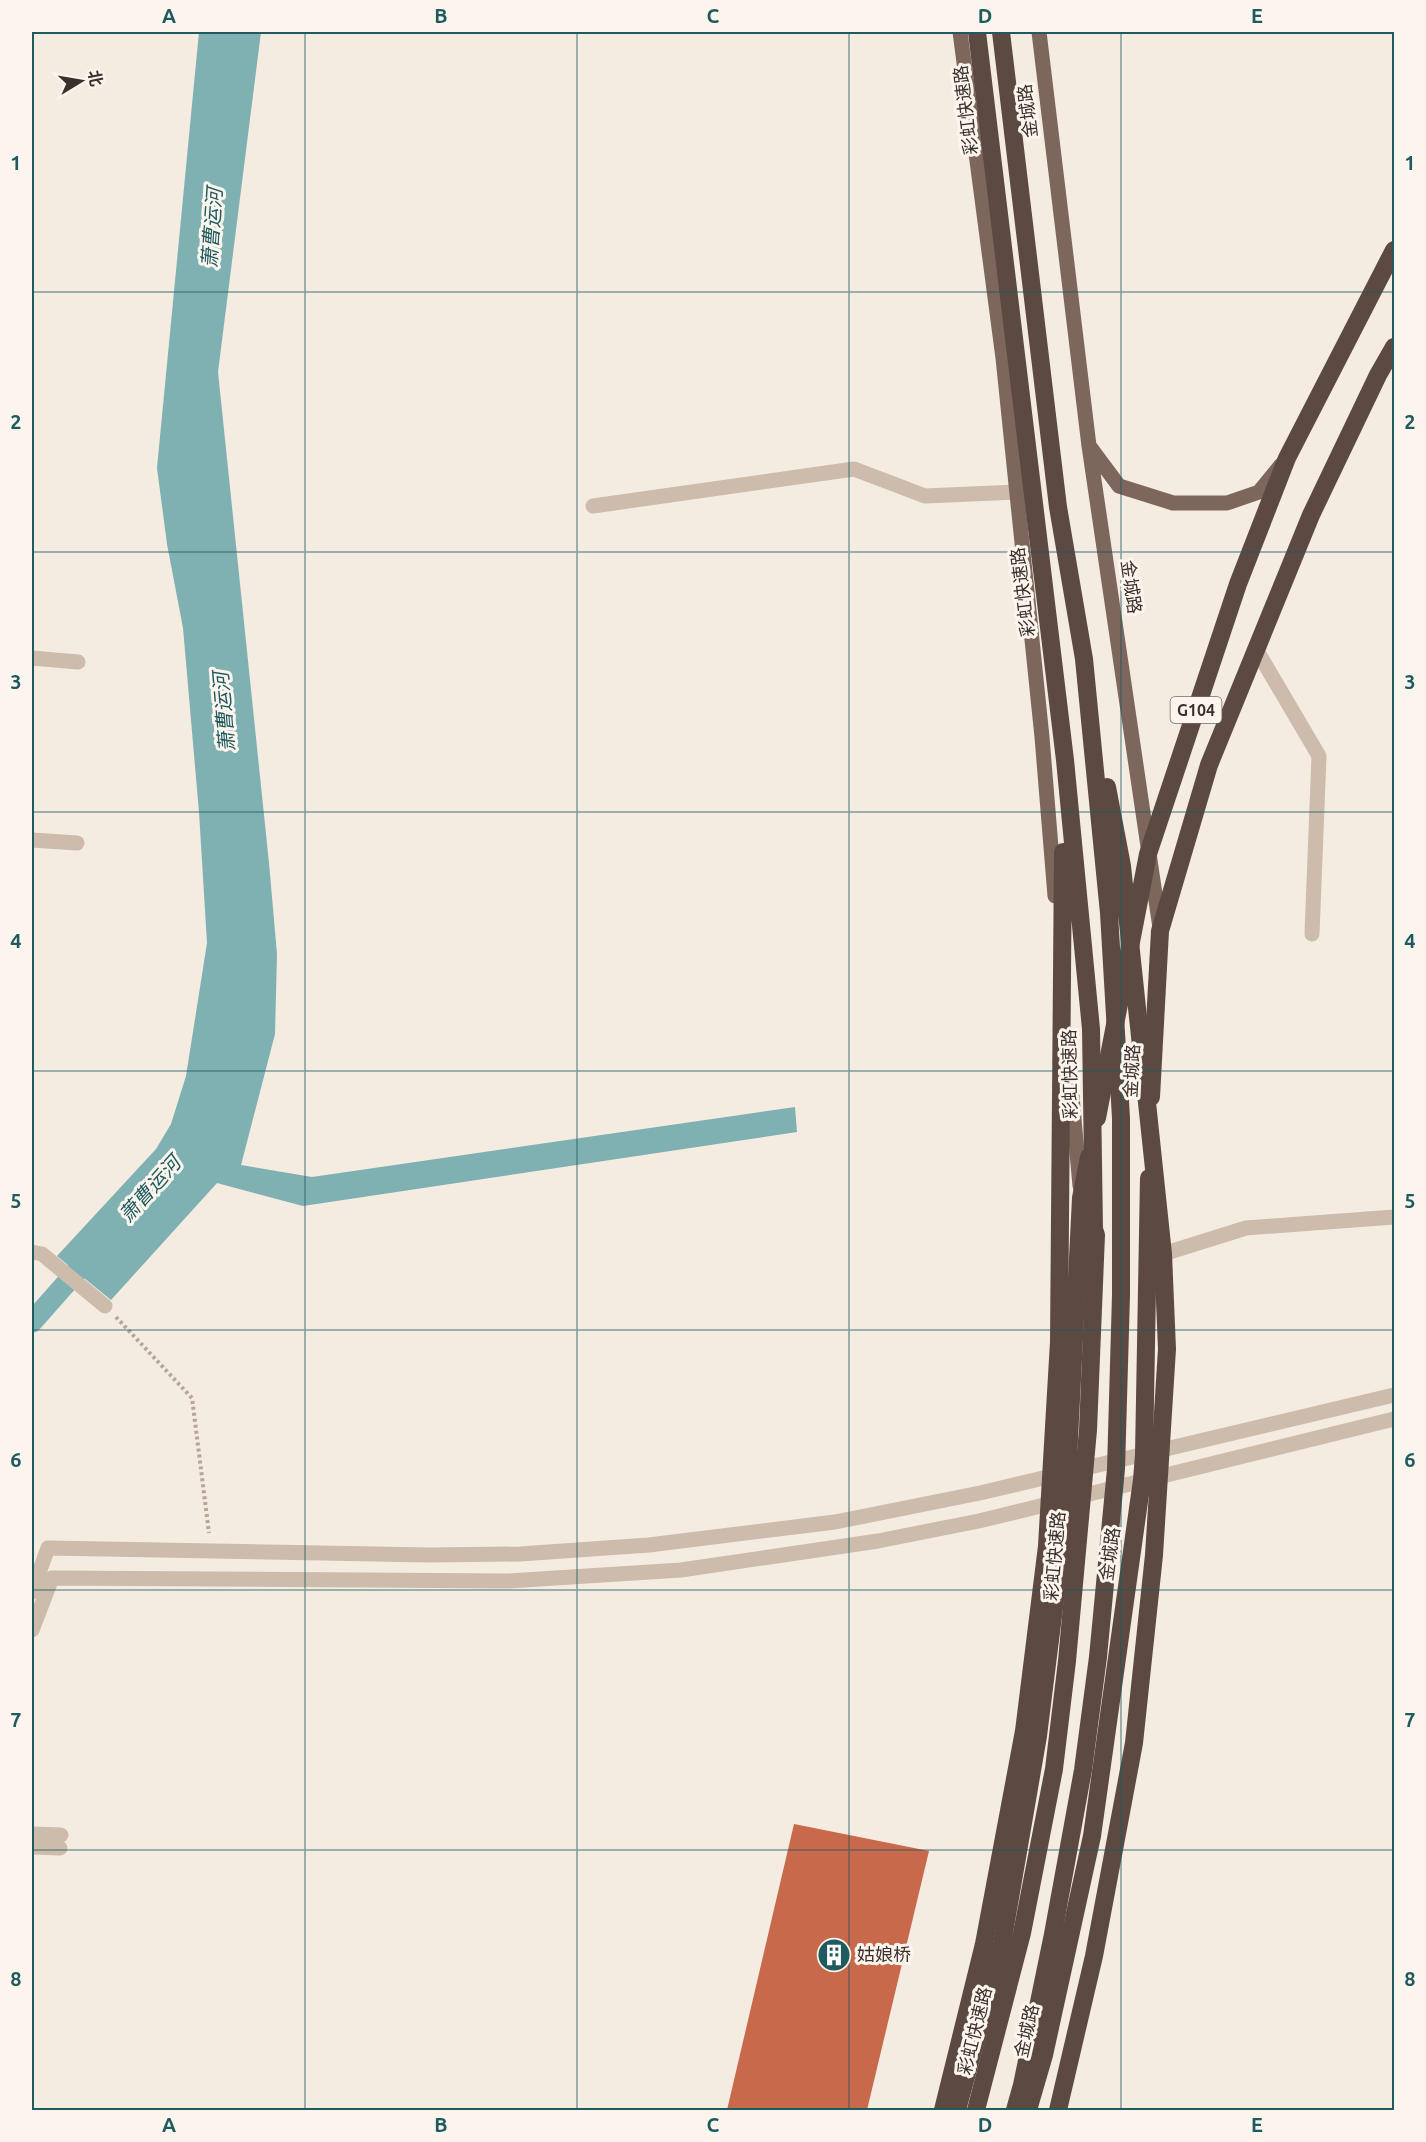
<svg xmlns="http://www.w3.org/2000/svg" width="1426" height="2142" viewBox="0 0 1426 2142" font-family="Ubuntu,'Noto Sans SC',sans-serif">
<rect width="100%" height="100%" fill="#f4ebe1"/>
<path fill="#7fb0b2" d="M199,32H261L218,372L269,863L277,954L275,1034L241,1165L312,1177L795,1107L797,1132L303,1206L217,1183L111,1300L57,1256L156,1149L171,1124L186,1076L207,943L199,812L183,628L167,544L157,468Z"/>
<g fill="none" stroke-linecap="round" stroke-linejoin="round">
<path stroke="#7fb0b2" stroke-width="21" d="M32,1322L85,1262"/>
</g>
<path fill="#c8694b" d="M794,1824L929,1851L867,2110H727Z"/>
<g fill="none" stroke-linecap="round" stroke-linejoin="round">
<path stroke="#b9a596" stroke-width="4" stroke-dasharray="3 3" stroke-linecap="butt" d="M116,1317L192,1398L209,1533"/>
<path stroke="#cdbbac" stroke-width="15" d="M593,506L854,469L925,496L1017,492
M1256,649L1319,756L1312,934
M32,658L78,662
M32,840L77,843
M32,1252L42,1254L105,1306
M1163,1254L1246,1228L1394,1217
M32,1592L48,1548L429,1555L520,1554L649,1545L835,1522L980,1493L1394,1395
M32,1630L52,1578L508,1581L681,1570L878,1541L979,1521L1394,1419
M32,1834L61,1835
M32,1847L60,1848"/>
<path stroke="#7d675c" stroke-width="15" d="M960,32L1003,358L1042,737L1055,896
M1039,32L1089,446L1160,928
M1090,447L1119,486L1173,503H1227L1259,492L1281,465
M1068,1052L1080,1186"/>
<path stroke="#5c4a42" stroke-width="18" d="M1151,1097L1160,931L1209,765L1311,515L1378,375L1394,347
M1097,1118L1148,854L1238,584L1287,458L1394,250
M957,2110L1002,1944L1038,1736L1065,1520L1081,1198L1089,1157
M1028,2110L1044,2055L1092,1836L1142,1480L1144,1455L1149,1178"/>
<path stroke="#5c4a42" stroke-width="18" d="M1001,32L1058,507L1084,659L1109,913L1121,1118V1295L1116,1469L1098,1657L1083,1770L1053,1934L1022,2085L1015,2110
M943,2110L984,1944L1024,1731L1047,1546L1059,1342L1063,852
M976,2110L1022,1933L1054,1769L1067,1661L1088,1430L1096,1235L1094,1229L1091,1029L1065,760L977,32
M1058,2110L1094,1956L1134,1743L1154,1555L1167,1349L1163,1254L1122,866L1107,787"/>
</g>
<path fill="none" stroke="#1f5a5e" stroke-width="1.5" stroke-opacity="0.55" d="M305,32V2110M577,32V2110M849,32V2110M1121,32V2110M32,292H1394M32,552H1394M32,812H1394M32,1071H1394M32,1330H1394M32,1590H1394M32,1850H1394"/>
<defs>
<symbol id="building-disc" viewBox="-11 -11 22 22"><circle r="9.5" fill="#1f5a5e" stroke="#fbf5ee"/><path d="M-4-6H4V6H1V3H-1V6H-4ZM-2.5-4.3h1.7v1.8h-1.7ZM.8-4.3h1.7v1.8H.8ZM-2.5-1h1.7V.8h-1.7ZM.8-1h1.7V.8H.8Z" fill="#fff"/></symbol>
</defs>
<g fill-rule="evenodd">
<use href="#building-disc" x="815" y="1936" width="38" height="38"/>
</g>
<g text-anchor="middle" stroke-width="6" stroke-linejoin="round" paint-order="stroke">
<rect fill="#fbf5ee" stroke="#756b66" stroke-width="1.5" x="1170.5" y="697" width="51" height="26" rx="4.5"/>
<g font-size="16" font-weight="bold" fill="#3b302b">
<text x="1196" y="716">G104</text>
</g>
<g font-size="18" fill="#3b302b" stroke="#fbf5ee">
<text transform="translate(966 110) rotate(-97)" y="6">彩虹快速路</text>
<text transform="translate(1028 111) rotate(-97)" y="6">金城路</text>
<text transform="translate(1131 587) rotate(82)" y="6">金城路</text>
<text transform="translate(1023 592) rotate(-97)" y="6">彩虹快速路</text>
<text transform="translate(1132 1071) rotate(-87)" y="6">金城路</text>
<text transform="translate(1070 1074) rotate(-91)" y="6">彩虹快速路</text>
<text transform="translate(1110 1554) rotate(-82)" y="6">金城路</text>
<text transform="translate(1055 1556) rotate(-85)" y="6">彩虹快速路</text>
<text transform="translate(975 2031) rotate(-76)" y="6">彩虹快速路</text>
<text transform="translate(1027 2031) rotate(-77)" y="6">金城路</text>
</g>
<g font-size="18" fill="#3b302b" stroke="#fbf5ee" text-anchor="start">
<text x="857" y="1961">姑娘桥</text>
</g>
<g font-size="20" font-style="italic" fill="#1f5a5e" stroke="#fbf5ee">
<text transform="translate(212 228) rotate(-86)" y="7">萧曹运河</text>
<text transform="translate(224 712) rotate(-95)" y="7">萧曹运河</text>
<text transform="translate(150 1189) rotate(-48)" y="7">萧曹运河</text>
</g>
</g>
<rect width="1426" height="2142" fill="none" stroke="#fbf5ee" stroke-width="66"/>
<g transform="translate(81 81) rotate(79)" stroke="#fbf5ee" stroke-width="4.5" paint-order="stroke">
<path d="M0-4.5L10 22L0 15L-10 22Z" fill="#3b302b"/>
<text y="-9" font-size="16" font-weight="bold" text-anchor="middle" fill="#3b302b">北</text>
</g>
<rect x="33" y="33" width="1360" height="2076" fill="none" stroke="#1f5a5e" stroke-width="2"/>
<g font-size="20" text-anchor="middle" font-weight="bold" fill="#1f5a5e">
<text x="169" y="23">A</text>
<text x="441" y="23">B</text>
<text x="713" y="23">C</text>
<text x="985" y="23">D</text>
<text x="1257" y="23">E</text>
<text x="16" y="170">1</text>
<text x="1410" y="170">1</text>
<text x="16" y="429">2</text>
<text x="1410" y="429">2</text>
<text x="16" y="689">3</text>
<text x="1410" y="689">3</text>
<text x="16" y="948">4</text>
<text x="1410" y="948">4</text>
<text x="16" y="1208">5</text>
<text x="1410" y="1208">5</text>
<text x="16" y="1467">6</text>
<text x="1410" y="1467">6</text>
<text x="16" y="1727">7</text>
<text x="1410" y="1727">7</text>
<text x="16" y="1986">8</text>
<text x="1410" y="1986">8</text>
<text x="169" y="2132">A</text>
<text x="441" y="2132">B</text>
<text x="713" y="2132">C</text>
<text x="985" y="2132">D</text>
<text x="1257" y="2132">E</text>
</g>
</svg>
